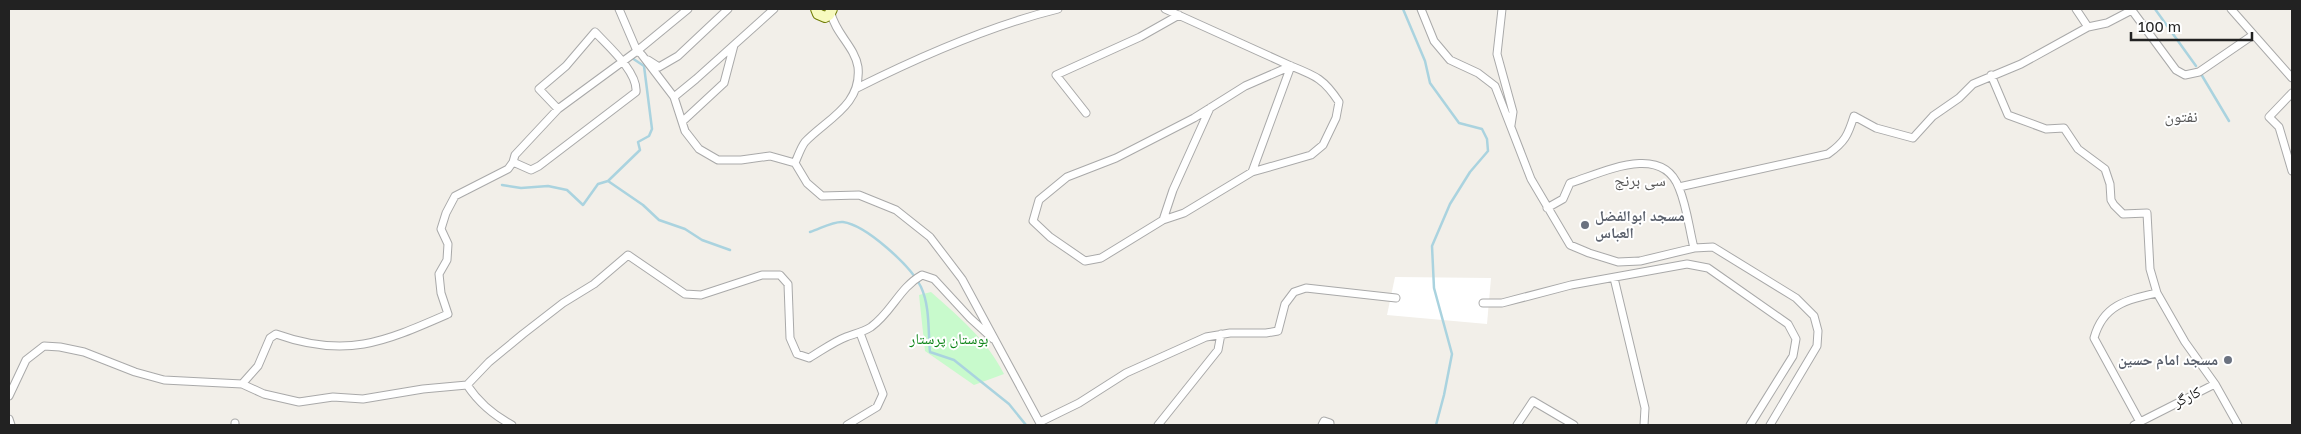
<svg xmlns="http://www.w3.org/2000/svg" width="2301" height="434" viewBox="0 0 2301 434" font-family="'Golos Text','Noto Naskh Arabic',sans-serif">
<rect width="100%" height="100%" fill="#f2efe9"/>
<path fill="#c8facc" d="M931,292C959,317 987,340 1004,374L974,385L925,351L919,295Z"/>
<path fill="#fff" d="M1395,277L1491,278L1487,324L1387,315Z"/>
<g fill="none" stroke-linecap="round" stroke-linejoin="round">
<path stroke="#aad3df" stroke-width="2.5" d="M1403,9L1425,61L1430,83L1459,123L1482,129L1487,139L1488,151L1470,172L1450,204L1432,246L1434,288L1452,354L1444,395L1436,425
M2155,9L2196,66
M2201,74L2229,121
M608,181L640,150L638,142L649,136L652,129L644,66L632,58
M502,185L521,188L548,186L567,190L583,205L598,184L608,181L643,205L659,220L685,229L702,240L730,250
M810,232C820,229 833,221 843,222C866,225 911,266 921,287C930,306 928,331 930,352L954,360L1009,404L1026,425"/>
<defs>
<path id="street" d="M619,9L637,51L640,53
M1165,9L1291,66
M1421,9L1434,41L1450,60L1478,73L1495,86L1531,179L1570,245L1589,253L1618,262L1640,261L1694,248L1713,247L1796,298L1814,316L1818,331L1817,346L1770,425
M1502,9L1497,54L1513,112L1511,125
M2076,9L2088,27L2107,23L2132,10
M2131,9L2176,70L2185,75L2199,72L2253,35
M2231,9L2292,78
M831,13C835,33 855,47 858,67C862,105 827,119 805,142C801,147 798,156 795,163L807,183L822,196L859,195L896,210L930,237L962,279L1041,425
M642,55L674,97L685,131L699,149L718,160H741L770,156L795,163
M648,60L659,67L678,56L728,9
M1991,75L2008,115L2046,129L2064,128L2078,149L2105,169L2110,184L2111,200L2114,205L2123,214L2147,213L2150,269L2157,293L2185,342L2215,384L2238,425
M857,88C921,56 989,26 1058,9
M2292,93L2269,117L2279,127L2292,171
M674,97L696,79L774,9
M1210,108L1173,190L1163,220L1101,258L1085,261L1050,237L1033,221L1039,200L1067,177L1116,158L1194,118L1245,86L1291,66
M1086,113L1056,75L1140,37L1179,15
M683,121L724,83L734,45
M513,162L531,170L539,166L636,92C638,72 608,46 595,32L566,66L539,89L558,109
M1679,187L1828,154C1845,142 1848,135 1854,116L1876,128L1913,138L1933,116L1959,98L1973,84L2021,64L2088,27
M1547,208L1563,199L1570,183C1602,173 1662,142 1679,188C1687,207 1689,228 1694,248
M1163,220L1184,213L1252,172L1311,155L1323,145L1336,118L1339,102C1324,79 1316,76 1291,66L1252,172
M1614,278L1645,408L1644,425
M1483,303H1502L1571,285L1687,264L1708,268L1788,324L1796,339L1793,356L1750,425
M242,384L258,366L270,338L276,334C346,359 384,342 448,314L441,293L439,274L447,260L448,244L441,229L446,213L455,196L508,169L513,162L515,155L558,109L637,51L688,9
M467,385C479,403 493,415 512,425
M9,396L26,360L44,346L60,347L84,352L135,372L164,380L242,384L264,394L299,402L333,397L363,399L423,389L467,385L489,362L523,334L563,303L594,284L628,255L685,294L701,295L762,275H780L788,284L790,338L797,354L809,358C821,351 833,342 846,337C854,334 863,332 871,327C892,312 899,288 922,275L934,279L970,318L993,339
M9,419L11,425
M1040,422L1079,403L1126,373L1206,337L1230,333H1266L1278,331L1285,304L1294,292L1306,288L1396,298
M2140,422L2094,338C2103,305 2126,300 2157,293
M235,425V423
M847,425L877,407L883,394L860,333
M1158,425L1218,350L1221,334
M1322,425L1324,421L1330,423V425
M1517,425L1533,401L1574,425
M2134,425L2215,384"/>
<path id="secondary" d="M816,9L818,14L825,17L829,15L832,9"/>
</defs>
<use href="#street" stroke="#a9a9a9" stroke-width="9"/>
<use href="#secondary" stroke="#707d05" stroke-width="12"/>
<use href="#street" stroke="#fff" stroke-width="7"/>
<use href="#secondary" stroke="#f7fabf" stroke-width="10"/>
</g>
<g fill="#6b7280" stroke="#fff" stroke-width="2">
<circle cx="1585" cy="225" r="5"/>
<circle cx="2228" cy="360" r="5"/>
</g>
<g text-anchor="middle" stroke-width="4" stroke-linejoin="round" paint-order="stroke">
<g font-size="15" font-weight="bold" fill="#5b616d" stroke="#fff" text-anchor="start">
<text x="1595" y="221">مسجد ابوالفضل<tspan x="1595" dy="17">العباس</tspan></text>
<text x="2218" y="365" text-anchor="end">مسجد امام حسین</text>
</g>
<g font-size="15" fill="#0c8416" stroke="#fff">
<text x="949" y="344">بوستان پرستار</text>
</g>
<g font-size="15" fill="#222" stroke="#fff">
<text transform="translate(2187 397) rotate(-26)" y="5">کارگر</text>
</g>
<g font-size="16" fill="#555" stroke="#fff">
<text x="2181" y="122">نفتون</text>
<text x="1640" y="186">سی برنج</text>
</g>
</g>
<rect width="2301" height="434" fill="none" stroke="#222222" stroke-width="20"/>
<path d="M2131 32v8h121v-8" fill="none" stroke="#222222" stroke-width="2.5"/>
<text x="2138" y="32" font-size="15" fill="#222222" stroke="#ffffff" stroke-width="4" paint-order="stroke">100 m</text>
</svg>
